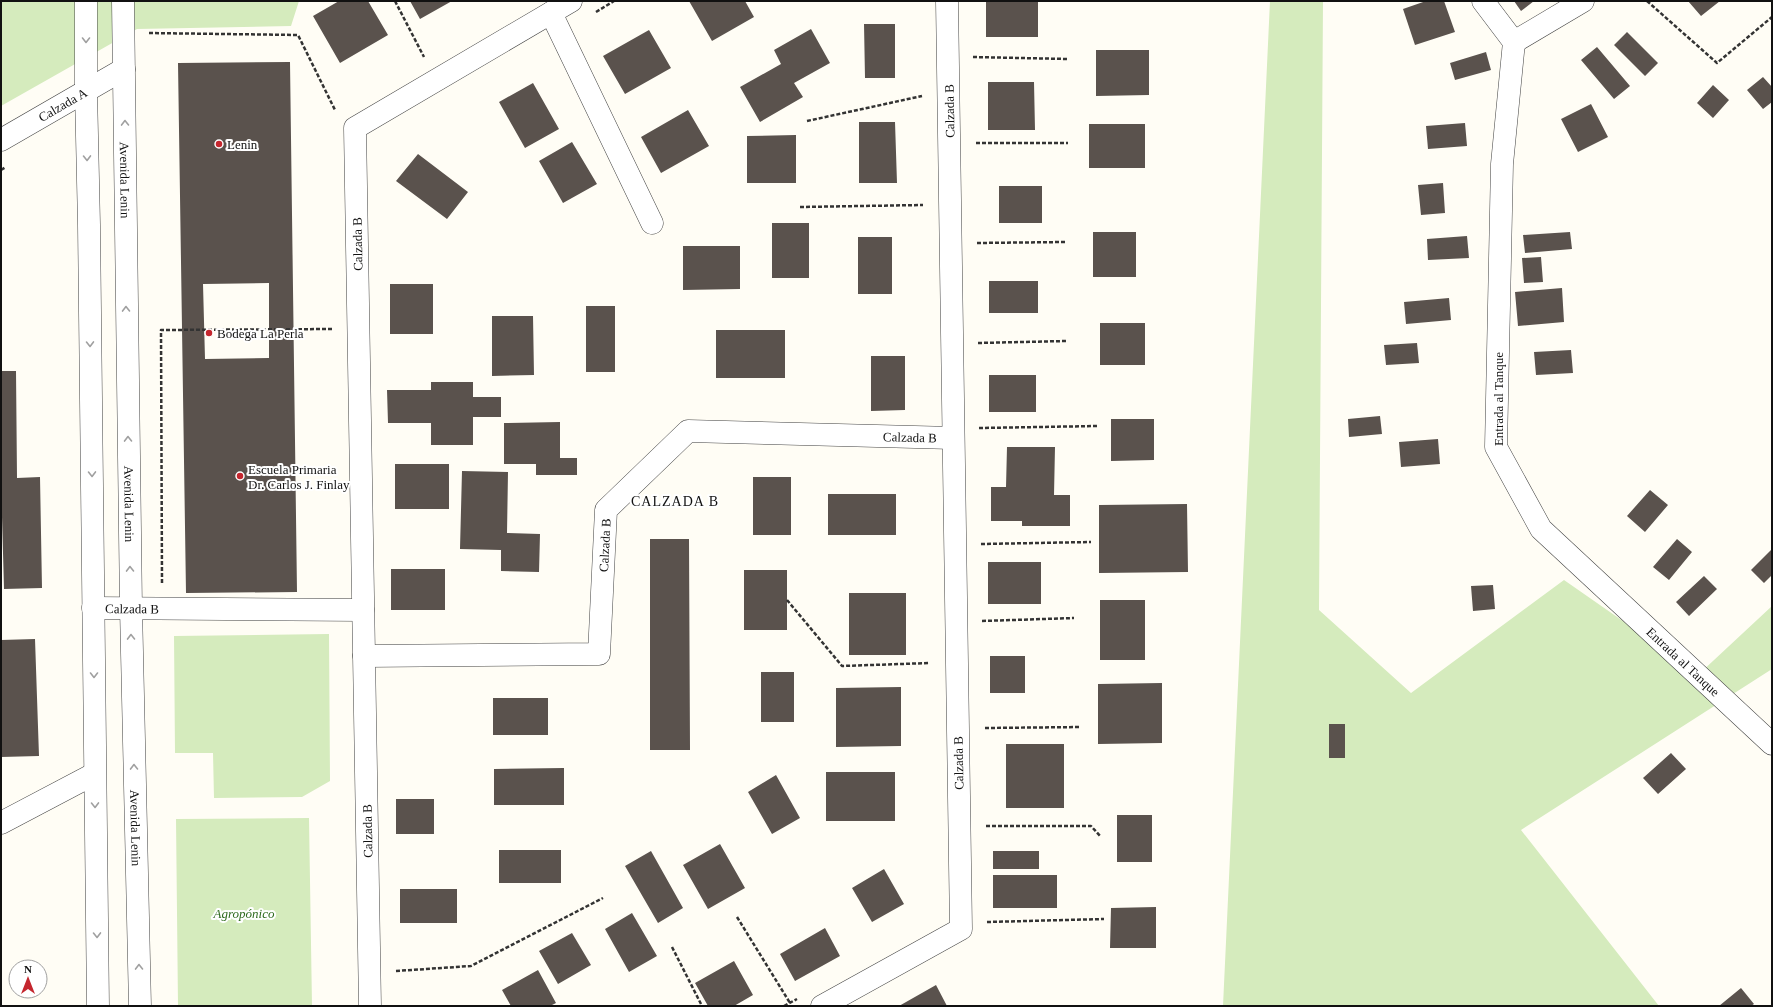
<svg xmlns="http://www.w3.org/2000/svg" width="1773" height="1007" viewBox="0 0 1773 1007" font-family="'Times New Roman',serif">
<rect width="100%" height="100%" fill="#fffdf5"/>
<path fill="#d5ebbd" d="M1,1H299L291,26L137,29L1,106Z
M1270,1H1323L1319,610L1411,693L1564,580L1699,674L1772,606V669L1521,830L1659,1006H1223Z
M329,634L330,781L302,797L214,798L213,753H175L174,636Z
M309,818L312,1006H178L176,819Z"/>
<path fill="#5a524d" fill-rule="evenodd" d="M339,1H368L388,35L340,63L313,16Z
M410,1H452L420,19Z
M689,1H745L754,17L712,41Z
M986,1H1038V37H986Z
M1426,1H1444L1455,32L1415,45L1403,9Z
M1514,1H1534L1521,11Z
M1688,1H1720L1701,16Z
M864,24H895V78H865Z
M811,29L830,63L794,83L803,97L760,122L740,87L781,64L774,50Z
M649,30L671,68L625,94L603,56Z
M1627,32L1658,63L1645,76L1614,45Z
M1597,47L1630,86L1614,99L1581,60Z
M1096,50H1149V95L1096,96Z
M1486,52L1491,70L1455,80L1450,63Z
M290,62L297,592L186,593L178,63ZM269,283V358L205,359L203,284Z
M1763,77L1772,87V102L1763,109L1747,90Z
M988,82H1034L1035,130H988Z
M533,83L559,129L525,148L499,102Z
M1713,85L1729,100L1713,118L1697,103Z
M1591,104L1608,137L1578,152L1561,119Z
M688,110L709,146L661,173L641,137Z
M859,122H895L897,183H859Z
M1465,123L1467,146L1428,149L1426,126Z
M1089,124H1145V168H1089Z
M796,135V183H747V136Z
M572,142L597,184L563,203L539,161Z
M418,154L468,192L447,219L396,181Z
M1443,183L1445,213L1421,215L1418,185Z
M999,186H1042V223H999Z
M772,223H809V278H772Z
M1093,232H1136V277H1093Z
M1570,232L1572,249L1525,253L1523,235Z
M1467,236L1469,258L1428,260L1427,239Z
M858,237H892V294H858Z
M683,246H740V289L683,290Z
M1541,257L1543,282L1524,283L1522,258Z
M989,281H1038V313H989Z
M390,284H433V334H390Z
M1562,288L1564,322L1518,326L1515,292Z
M1449,298L1451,320L1406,324L1404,302Z
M586,306H615V372H586Z
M492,316H533L534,375L492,376Z
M1100,323H1145V365H1100Z
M716,330H785V378H716Z
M1417,343L1419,363L1386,365L1384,345Z
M1571,350L1573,373L1536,375L1534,352Z
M871,356H905V410L871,411Z
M1,371H16L17,478L40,477L42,588L4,589L1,481Z
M989,375H1036V412H989Z
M431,382H473V397H501V417H473V445H431V423H388L387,390H431Z
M1380,416L1382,434L1349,437L1348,419Z
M1111,419H1154V460L1111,461Z
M560,422V458H577V475H536V464H504V423Z
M1438,439L1440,464L1401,467L1399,442Z
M1007,447H1055L1054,495H1070V526H1022V521H991V487H1006Z
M395,464H449V509H395Z
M462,471L508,472L507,533L540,534L539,572L501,571V550L460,549Z
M753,477H791V535H753Z
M1650,490L1668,505L1645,532L1627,516Z
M828,494H896V535H828Z
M1187,504L1188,572L1099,573V505Z
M650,539H689L690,750H650Z
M1677,539L1692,552L1669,580L1653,567Z
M1772,549V575L1764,583L1751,570Z
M988,562H1041V604H988Z
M391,569H445V610H391Z
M744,570H787V630H744Z
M1704,576L1717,589L1689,616L1676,602Z
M1493,585L1495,609L1473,611L1471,586Z
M849,593H906V655H849Z
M1100,600H1145V660H1100Z
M35,639L39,756L1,757V640Z
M990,656H1025V693H990Z
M761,672H794V722H761Z
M1162,683V743L1098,744V684Z
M901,687V746L836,747V688Z
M493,698H548V735H493Z
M1329,724H1345V758H1329Z
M1006,744H1064V808H1006Z
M1671,753L1686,769L1658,794L1643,778Z
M564,768V805H494V769Z
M826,772H895V821H826Z
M776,775L800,818L772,834L748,792Z
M396,799H434V834H396Z
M1117,815H1152V862H1117Z
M720,844L745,888L708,909L683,865Z
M499,850H561V883H499Z
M651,851L683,908L658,923L625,866Z
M993,851H1039V869H993Z
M884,869L904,904L872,922L852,888Z
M993,875H1057V908H993Z
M400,889H457V923H400Z
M1156,907V948H1110L1111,908Z
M632,913L657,956L629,972L605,929Z
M825,928L840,956L795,981L780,954Z
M572,933L591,965L558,984L539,951Z
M734,961L753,995L734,1006H708L695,983Z
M538,970L556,1003L550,1006H511L502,990Z
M936,985L947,1006H899Z
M1741,988L1754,1004L1751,1006H1719Z"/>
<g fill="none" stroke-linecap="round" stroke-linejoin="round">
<defs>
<g id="minor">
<path d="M86,1V91L89,225L98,1006"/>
<path id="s1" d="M123,1L131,608L140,1006"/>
<path id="s2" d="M1483,1L1514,42L1502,164L1496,447L1541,529L1772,744"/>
<path d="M551,13L652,223"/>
<path d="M1514,42L1583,1"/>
<path id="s3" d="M1,140L124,69"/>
<path id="s4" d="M93,608L363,610"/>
<path id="s5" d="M364,656L599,654L606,510L688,431L953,438"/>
<path d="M1,823L94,774"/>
<path d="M370,1006L355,128L571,1"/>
<path d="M822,1006L961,929L947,1"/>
</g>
</defs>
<use href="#minor" stroke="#444" stroke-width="23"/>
<path stroke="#333" stroke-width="2.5" stroke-dasharray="4 2" stroke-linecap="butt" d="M395,1L424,57
M1647,1L1717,63L1772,17
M596,12L614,1
M149,33L298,35L335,110
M973,57L1068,59
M807,121L922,96
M976,143H1068
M1,170L6,167
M800,207L923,205
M977,243L1066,242
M978,343L1066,341
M979,428L1098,426
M981,544L1091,542
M162,583L161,330L332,329
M787,600L842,666L930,663
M982,621L1074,618
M985,728L1081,727
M986,826H1091L1101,837
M737,917L790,1003
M987,922L1104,919
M672,947L702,1006
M396,971L471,966L603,898
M784,1006L797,999"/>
<use href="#minor" stroke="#fff" stroke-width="22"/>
</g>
<defs><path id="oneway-chevron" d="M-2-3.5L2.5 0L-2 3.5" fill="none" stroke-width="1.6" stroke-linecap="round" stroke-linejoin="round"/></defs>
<g stroke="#a0a0a0">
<use href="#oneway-chevron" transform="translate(86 40) rotate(90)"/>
<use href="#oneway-chevron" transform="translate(125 123) rotate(-91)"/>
<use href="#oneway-chevron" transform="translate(87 158) rotate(89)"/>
<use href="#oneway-chevron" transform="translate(126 309) rotate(-91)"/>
<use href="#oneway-chevron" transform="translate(90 344) rotate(89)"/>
<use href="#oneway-chevron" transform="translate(128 439) rotate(-91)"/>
<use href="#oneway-chevron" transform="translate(92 474) rotate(89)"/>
<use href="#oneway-chevron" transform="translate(130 569) rotate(-91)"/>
<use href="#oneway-chevron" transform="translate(131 637) rotate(-91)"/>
<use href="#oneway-chevron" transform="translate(94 675) rotate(90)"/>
<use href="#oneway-chevron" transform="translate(134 767) rotate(-91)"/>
<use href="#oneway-chevron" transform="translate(95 805) rotate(89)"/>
<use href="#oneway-chevron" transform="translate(97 935) rotate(89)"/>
<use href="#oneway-chevron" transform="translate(139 967) rotate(-91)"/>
</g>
<g fill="#c4262e" stroke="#fff" stroke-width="1.5">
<circle cx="219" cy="144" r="4"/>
<circle cx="209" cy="333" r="4"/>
<circle cx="240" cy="476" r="4"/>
</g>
<g text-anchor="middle" stroke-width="4" stroke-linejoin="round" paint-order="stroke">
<g font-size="13" fill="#111" stroke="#fff">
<text dy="5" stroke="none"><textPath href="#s3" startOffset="71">Calzada A</textPath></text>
<text transform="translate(949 111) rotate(-91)" y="5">Calzada B</text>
<text dy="5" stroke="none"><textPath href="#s1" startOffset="179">Avenida Lenin</textPath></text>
<text transform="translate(357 244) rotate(-91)" y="5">Calzada B</text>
<text transform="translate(1498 399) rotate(-90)" y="5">Entrada al Tanque</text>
<text dy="5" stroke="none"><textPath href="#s5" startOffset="715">Calzada B</textPath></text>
<text dy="5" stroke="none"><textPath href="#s1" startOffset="503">Avenida Lenin</textPath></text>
<text dy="5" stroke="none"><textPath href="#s5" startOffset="344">Calzada B</textPath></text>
<text dy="5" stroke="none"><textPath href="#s4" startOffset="39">Calzada B</textPath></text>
<text dy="5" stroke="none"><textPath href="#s2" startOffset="745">Entrada al Tanque</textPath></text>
<text transform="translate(958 763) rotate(-91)" y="5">Calzada B</text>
<text dy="5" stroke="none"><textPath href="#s1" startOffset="827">Avenida Lenin</textPath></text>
<text transform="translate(367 831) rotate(-91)" y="5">Calzada B</text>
</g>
<g font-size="13" fill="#111" stroke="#fff" text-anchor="start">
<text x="227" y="149">Lenin</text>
<text x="217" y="338">Bodega La Perla</text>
<text x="248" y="474">Escuela Primaria<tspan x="248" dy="15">Dr. Carlos J. Finlay</tspan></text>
</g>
<g font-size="13" font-style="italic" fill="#2f6b1f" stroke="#fff">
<text x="244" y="918">Agropónico</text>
</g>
<g font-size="14" letter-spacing="1" fill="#111" stroke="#fff">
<text x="675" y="506">CALZADA B</text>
</g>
</g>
<rect width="1773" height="1007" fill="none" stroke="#111111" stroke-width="4"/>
<g transform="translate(28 979)"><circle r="19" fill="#ffffff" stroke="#a0a0a0"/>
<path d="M0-3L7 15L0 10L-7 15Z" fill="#c4262e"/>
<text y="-6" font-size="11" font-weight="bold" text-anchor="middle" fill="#111111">N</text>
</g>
</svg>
